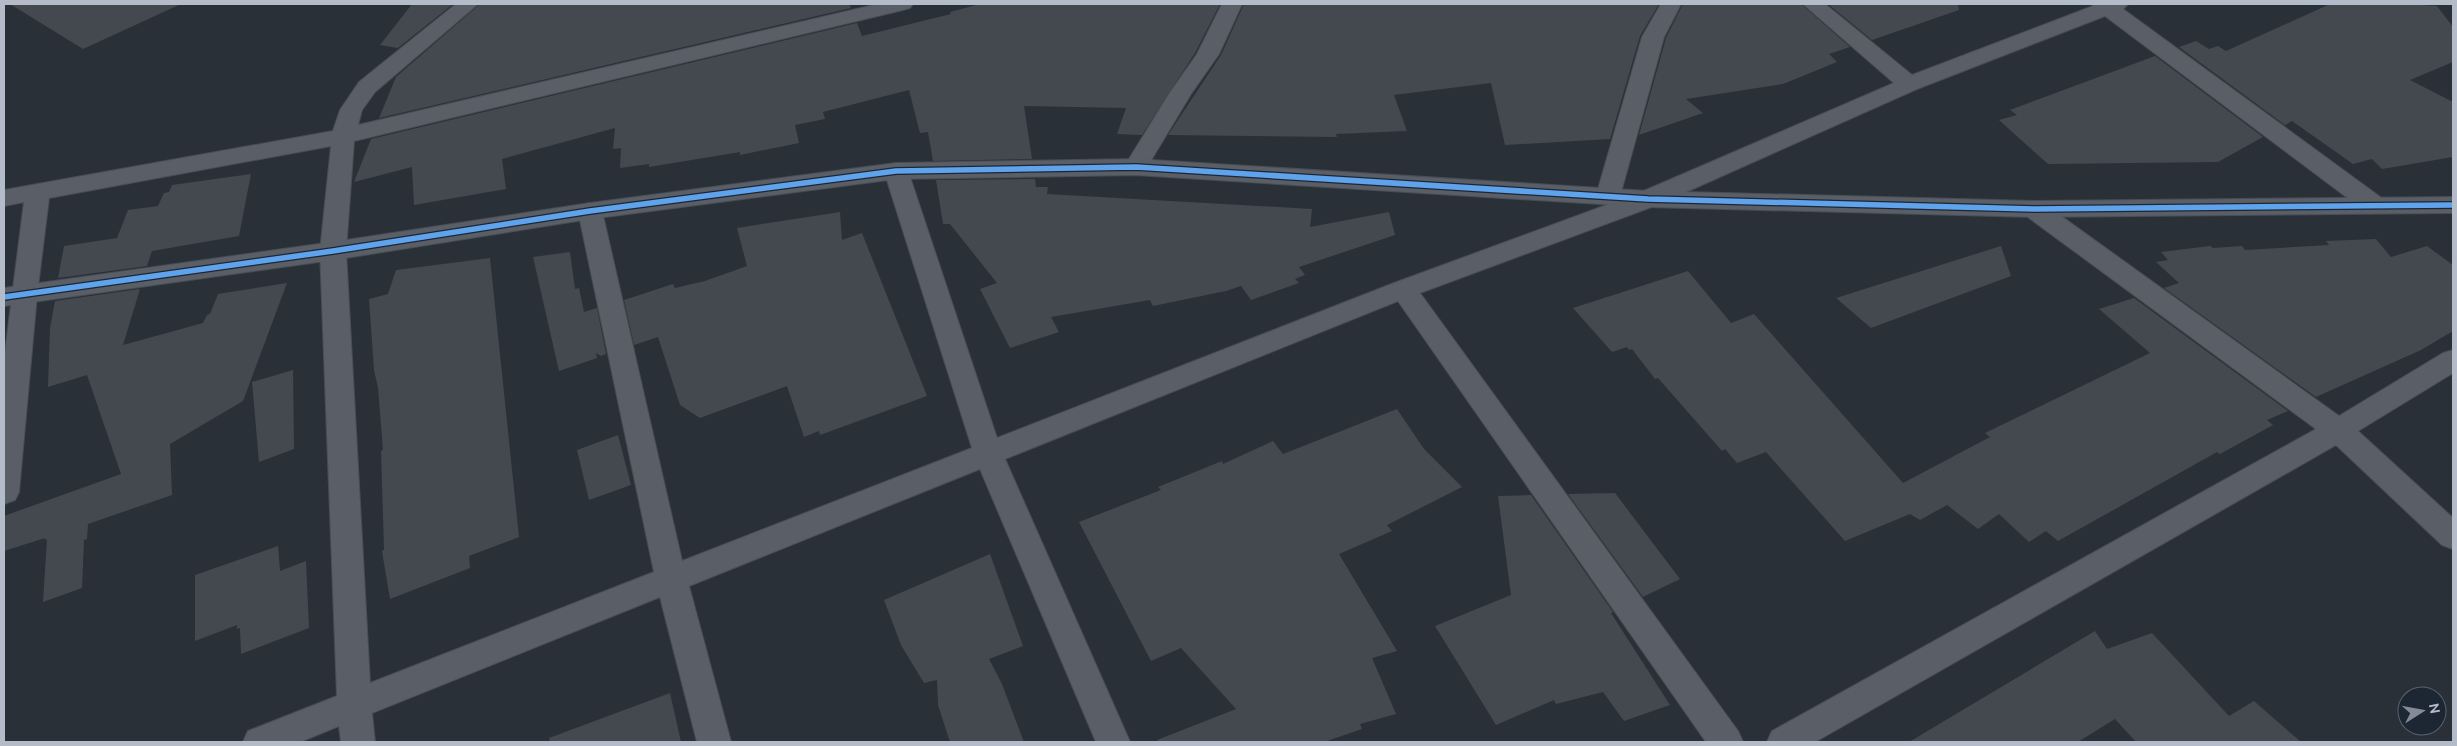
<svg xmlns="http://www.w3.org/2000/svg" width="2457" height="746" viewBox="0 0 2457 746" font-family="Ubuntu,sans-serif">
<rect width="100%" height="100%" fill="#2a3038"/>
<path fill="#444950" d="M10,4H181L83,49Z
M412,4H453L398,48L380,45Z
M480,4H849L851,8L379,118L396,77Z
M980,4H1220L1195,53L1142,135L1117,134L1126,108L1024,106L1032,159L933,161L928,132L920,133L909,90L823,112L825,119L795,125L799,143L740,155V152L649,167V164L620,168L621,148L613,149L615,128L502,159L506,189L414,205L412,167L354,182L371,139L857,23L862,36L951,14L950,12Z
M1244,4H1659L1640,36L1610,139L1505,145L1491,83L1394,95L1407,131L1336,134L1337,137L1168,135L1221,55Z
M1683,4H1801L1850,47L1829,54L1837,62L1783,84L1686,99L1703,113L1639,135L1666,38Z
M1828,4H1958L1959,10L1872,40Z
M2330,4H2409L2437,6L2453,27V62L2410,80L2453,102V157L2382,169L2372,159L2353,164L2292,121L2285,125L2179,47L2196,41L2209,49L2218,46L2226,51Z
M2155,56L2263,137L2218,162L2048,164L1999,120L2017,115L2010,110Z
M251,174L239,236L152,251L147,266L58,278L64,246L117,238L128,210L158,206L164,193L169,192L172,185Z
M1035,179L1036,187H1048L1047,194L1312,209L1310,227L1389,212L1395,235L1299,267L1305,275L1295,279L1299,283L1251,300L1241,286L1226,291L1153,306L1150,300L1051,317L1059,332L1010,348L980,289L997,283L950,224H943L936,180Z
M840,212L842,240L862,233L927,396L820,435L819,431L804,437L787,386L700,418L680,405L658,337L634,345L624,300L673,284L675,288L705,281L747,266L737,228Z
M2376,239L2391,257L2427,246L2453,265V331L2421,350L2316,397L2164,288L2179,283L2156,262L2168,260L2161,252L2210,246L2213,248L2242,246L2245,250L2329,245L2326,241Z
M2001,246L2011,276L1871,328L1836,298Z
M570,252L575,289L579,288L584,312L597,308L606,354L601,356L596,353L597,358L559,371L533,257Z
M490,258L519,537L469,556L470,568L390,599L382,551L384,550L381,451L383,450L378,388L374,370L369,299L388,294L396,270Z
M1688,271L1731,323L1754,314L1903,483L1990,437L1985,433L2150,353L2099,309L2134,298L2288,411L2267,420L2273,425L2220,454L2217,452L2058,541L2046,531L2029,542L1999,514L1978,529L1947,505L1920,520L1910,514L1845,541L1766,452L1737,463L1725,449L1722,451L1658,378L1655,379L1632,349L1629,350L1627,347L1612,352L1573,308Z
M287,283L243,401L170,444L172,495L88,524L87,539L84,540L82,588L43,602L47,539L45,540V538L4,551V516L121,474L87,375L48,387L50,328L55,301L140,289L123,345L203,323L207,315L210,314L218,294Z
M293,370L294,449L259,462L252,382Z
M1397,409L1424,449L1462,487L1387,525L1392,531L1339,554L1397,651L1372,658L1396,714L1360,724L1362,729L1324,742H1158L1157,740L1236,709L1181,648L1151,661L1079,522L1161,490L1158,487L1222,461L1223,464L1273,441L1283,454Z
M618,435L631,485L589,500L577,450Z
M1615,493L1680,579L1643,597L1568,494Z
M1531,495L1613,612L1611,613L1670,705L1624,721L1603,692L1556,704L1554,700L1496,725L1435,626L1511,595L1498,496Z
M278,546L280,571L306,561L309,628L241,654L240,628L237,629V625L195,641V575Z
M990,554L1023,646L989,659L1002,684L1024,742H950L938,705L937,680L924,683L901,645L884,600Z
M2095,631L2107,649L2152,633L2229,716L2254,701L2301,742H2136L2115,719L2078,742H1909Z
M670,693L681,742H550L549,738Z"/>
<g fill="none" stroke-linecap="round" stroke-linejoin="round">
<defs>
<path id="minor" d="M456,4H478L375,92L362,110L358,125L878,4H913L910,8L903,10L354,141L346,251L370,683L654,572L578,211L581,205L590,203L599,205L602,211L682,561L972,448L884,171L888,166L896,163L904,166L908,171L997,438L1394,283L1639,193L1894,83L1803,4H1825L1912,75L2093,6L2092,4H2128L2123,9L2383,199L2386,205L2383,211L2374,213L2365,211L2105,16L1917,89L1657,205L1420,293L1738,731L1743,742H1706L1398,301L1005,459L1130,742H1096L980,469L689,586L731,742H697L660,597L372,713L375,742H341L339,726L300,742H243L248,731L337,696L320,251L331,146L49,198L37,295L19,492L15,500L4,504V360L24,202L4,206V190L333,131L340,110L359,82Z
M1222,4H1242L1219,54L1191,94L1144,172L1136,175L1128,172L1124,167L1169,94L1197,54Z
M1661,4H1681L1664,37L1620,196L1617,202L1608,204L1599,202L1596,196L1642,37Z
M2034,201L2043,203L2339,416L2443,353L2453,350V373L2358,431L2453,518V549L2442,545L2336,445L1815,742H1767L1772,731L2316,429L2025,215L2022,209L2025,203Z"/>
<path id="tertiary" d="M1136,159L1648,191L2034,201L2453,197V213L2034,217L1648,207L1136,175L896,179L590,219L333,260L4,306V288L333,242L590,203L896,163Z"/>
</defs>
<use href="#minor" stroke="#484c53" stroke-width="2"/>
<use href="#tertiary" stroke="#484c53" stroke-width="2"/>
<use href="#minor" fill="#5a5e66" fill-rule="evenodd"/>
<use href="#tertiary" fill="#5a5e66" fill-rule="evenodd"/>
<defs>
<path id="cycleway" d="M4,297L333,251L590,211L896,171L1136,167L1648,199L2034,209L2453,205"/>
</defs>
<use href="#cycleway" stroke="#1d2633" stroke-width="8"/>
<use href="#cycleway" stroke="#60a3ed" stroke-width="5.5"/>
</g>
<rect width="2457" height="746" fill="none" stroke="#b4bcc9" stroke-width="10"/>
<g transform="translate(2422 711) rotate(79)"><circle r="24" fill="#1d2633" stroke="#59626f"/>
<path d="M0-4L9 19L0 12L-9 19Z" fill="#848b96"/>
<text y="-8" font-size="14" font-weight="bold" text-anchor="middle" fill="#b4bcc9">N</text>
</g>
</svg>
